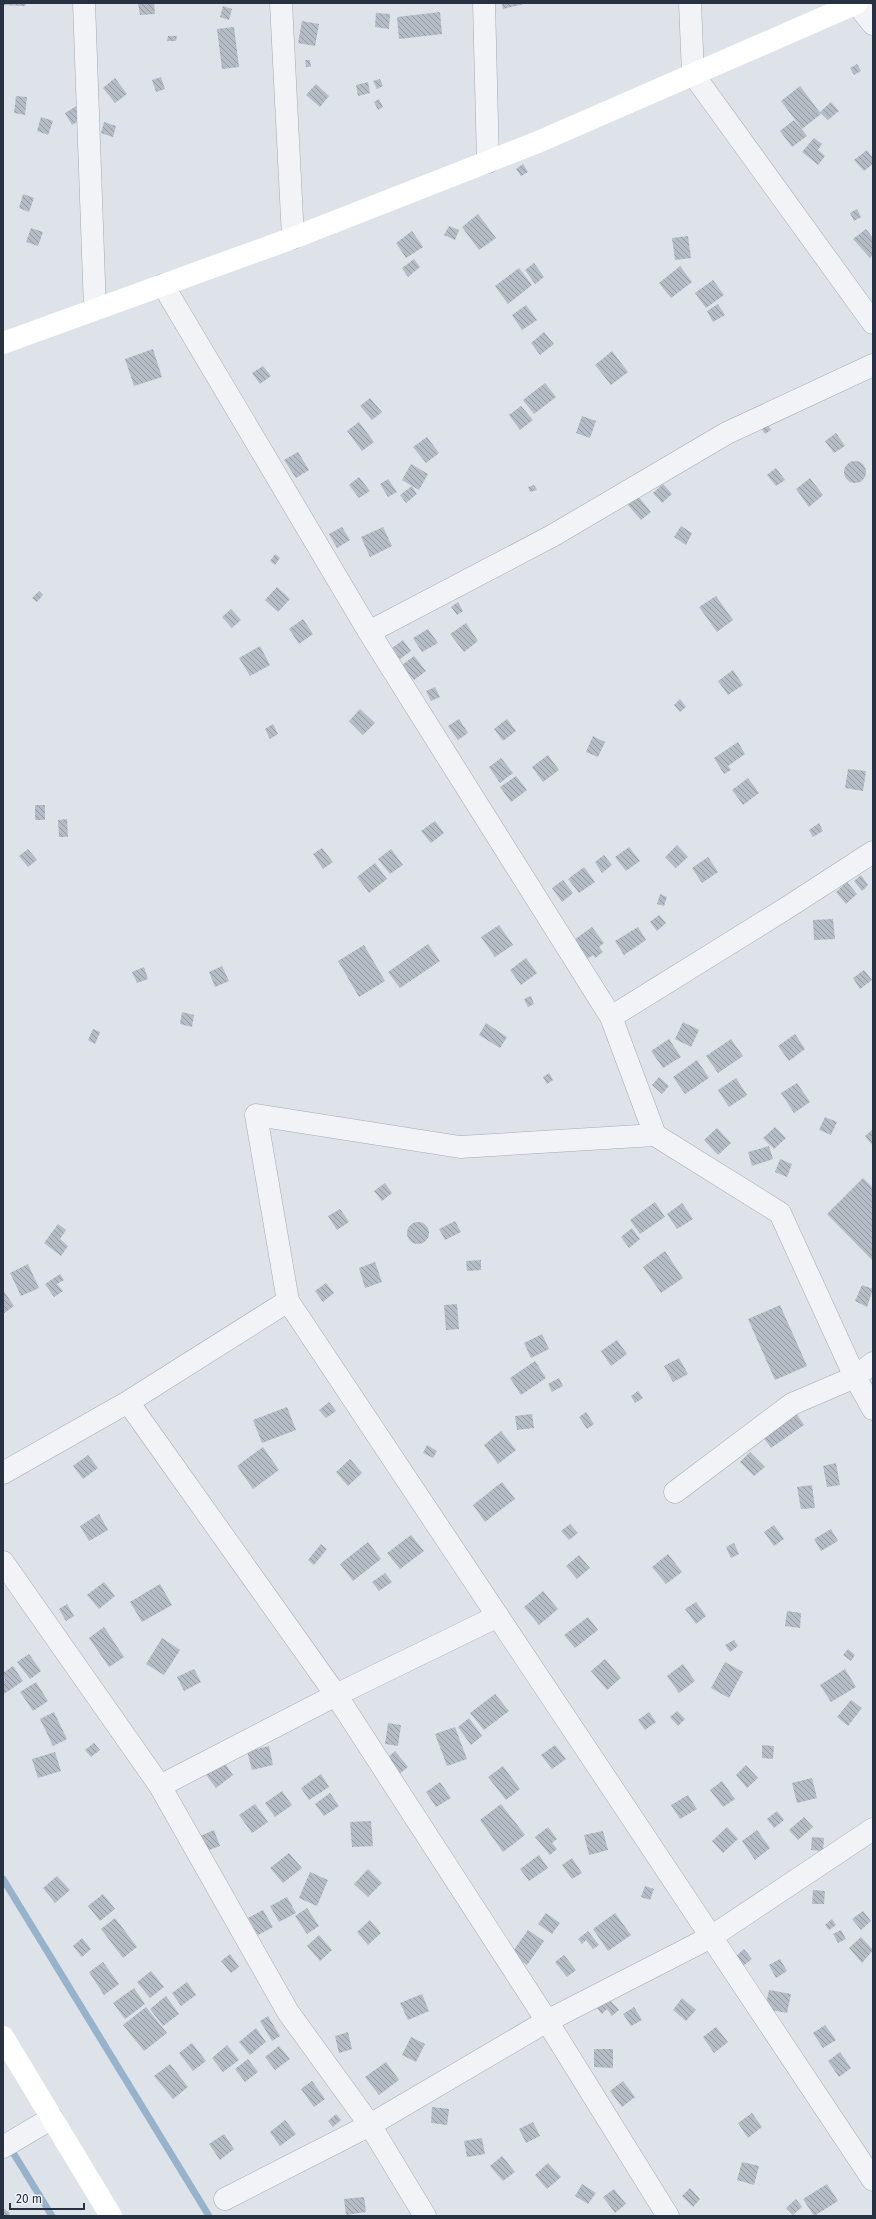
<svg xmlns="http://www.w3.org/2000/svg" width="876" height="2219" viewBox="0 0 876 2219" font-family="'Fira Sans',sans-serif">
<defs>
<pattern id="building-back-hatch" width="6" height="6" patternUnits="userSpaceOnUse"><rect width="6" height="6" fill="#b5bcc6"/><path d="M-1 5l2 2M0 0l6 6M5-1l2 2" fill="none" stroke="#9399a2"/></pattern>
</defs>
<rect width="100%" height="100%" fill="#dee3e9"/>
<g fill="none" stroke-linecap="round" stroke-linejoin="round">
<path stroke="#97b2cb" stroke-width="7" d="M3,1879L209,2216
M9,2146L52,2216"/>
</g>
<path fill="url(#building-back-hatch)" d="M3,3H26L25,6L3,5Z
M138,3H154L155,14L140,15Z
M502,3H524V4L503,9Z
M223,6L232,9L229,20L220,17Z
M440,12L442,34L399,39L397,17Z
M376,13L390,14L389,29L375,27Z
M302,21L319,24L315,46L298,43Z
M234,27L239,67L222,69L217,29Z
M168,36H177L176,41H167Z
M305,60H310L311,67H306Z
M857,64L861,71L854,75L850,68Z
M161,77L165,89L156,92L152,80Z
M115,78L127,94L115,103L103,88Z
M380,79L383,86L377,89L373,81Z
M368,82L370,93L358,96L356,85Z
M316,84L329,96L320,107L306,95Z
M800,86L821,114L802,129L781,101Z
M16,96L27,97L25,115L14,113Z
M379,99L383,107L378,110L374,102Z
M831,102L839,111L828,120L820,112Z
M78,105L85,117L72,125L65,113Z
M41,117L53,121L48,135L37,131Z
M794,120L807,136L792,147L780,131Z
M104,122L116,126L113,137L101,133Z
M814,138L822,144L818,150L825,156L818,165L802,152Z
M867,150L873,158V164L864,171L854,160Z
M523,164L528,172L521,176L516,169Z
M23,194L34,198L29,212L19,208Z
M857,209L861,217L854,221L850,213Z
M478,214L496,238L479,250L462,227Z
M449,226L459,230L455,240L444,235Z
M31,228L43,232L38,246L26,242Z
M866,229L873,238V255L870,258L853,239Z
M412,231L423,247L406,258L396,243Z
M688,236L691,258L675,260L672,238Z
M414,259L420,267L408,277L402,268Z
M534,263L544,277L535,284L525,270Z
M680,266L692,282L671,298L659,283Z
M519,268L532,285L508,304L495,286Z
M713,280L724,295L706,308L695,293Z
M718,304L725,315L713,322L707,311Z
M526,305L537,320L522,330L512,315Z
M544,332L554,344L540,355L531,343Z
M153,349L162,377L134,386L125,359Z
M612,351L628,372L611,385L595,365Z
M263,366L271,376L260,384L252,373Z
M545,383L556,397L534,414L523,400Z
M370,398L382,412L372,420L360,406Z
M521,406L533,420L520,430L509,415Z
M582,416L596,421L590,438L576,433Z
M359,422L374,442L362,451L347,431Z
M766,423L771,430L765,434L760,427Z
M836,433L845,446L834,453L825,441Z
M427,437L439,453L426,463L413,447Z
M298,452L309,470L296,478L284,460Z
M844 472a11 11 0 1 1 22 0a11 11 0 1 1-22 0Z
M411,464L428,474L419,490L402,480Z
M776,468L785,480L776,486L767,475Z
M359,477L370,491L359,498L349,485Z
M810,478L823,495L809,507L796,489Z
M388,479L397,492L388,497L380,484Z
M663,484L672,494L662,503L653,493Z
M534,485L537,490L530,492L528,487Z
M412,486L417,494L406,503L400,495Z
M638,496L651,512L641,520L628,505Z
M681,526L692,533L686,545L674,537Z
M342,527L350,540L337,548L329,534Z
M383,527L392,546L370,557L361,537Z
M275,554L280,558L275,565L270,561Z
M277,587L290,599L278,612L265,600Z
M39,591L43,595L37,602L32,598Z
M716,596L733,620L717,632L699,607Z
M458,602L463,611L457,615L451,607Z
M231,609L241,620L232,628L222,617Z
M303,619L313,634L299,644L289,629Z
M466,623L478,641L464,652L450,634Z
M428,629L438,643L422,652L413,638Z
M403,640L411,651L400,659L392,648Z
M260,646L270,665L250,676L239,658Z
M414,656L426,671L414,680L402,665Z
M733,670L743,685L728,695L718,681Z
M435,687L440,697L431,701L426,691Z
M680,699L686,707L680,712L674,705Z
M360,709L375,723L363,735L349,721Z
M459,719L468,733L458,740L448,726Z
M507,719L516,731L503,741L494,729Z
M273,724L278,734L270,739L265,729Z
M593,736L605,742L598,757L586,752Z
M738,742L745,754L728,766L731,770L724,774L714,758Z
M548,755L559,770L543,782L532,767Z
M501,758L513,773L500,783L489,767Z
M848,769L866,771L863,791L845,788Z
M516,776L527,790L511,802L500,787Z
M748,778L759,793L743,805L732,790Z
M35,805H45V820H35Z
M67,819L68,837H59L58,820Z
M435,821L444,833L431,843L421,831Z
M819,823L823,831L813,837L809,830Z
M677,845L688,857L676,868L665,857Z
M629,847L640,861L626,871L615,857Z
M322,848L333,862L323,869L313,854Z
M28,849L37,860L28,867L19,856Z
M391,849L403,865L390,874L378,859Z
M604,855L612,865L602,873L595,862Z
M708,857L718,872L702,883L692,868Z
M375,863L387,879L369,893L357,877Z
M584,867L595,882L579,893L568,879Z
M861,875L868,885L862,891L854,881Z
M563,880L573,893L562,902L552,888Z
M847,882L857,894L846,904L836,892Z
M660,894L667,897L664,906L657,904Z
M659,915L666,923L657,931L650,922Z
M833,919L835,939L814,940L813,920Z
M499,925L513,945L495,957L481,937Z
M592,927L604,943L599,947L603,952L595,958L593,955L584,961L570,943Z
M638,927L646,940L624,955L615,941Z
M428,944L440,961L400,988L388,972Z
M364,945L385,981L359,997L338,961Z
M526,958L537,973L521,985L510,970Z
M222,966L229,981L215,987L209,972Z
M144,967L148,979L137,983L132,972Z
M864,970L872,980L860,989L853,978Z
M531,996L534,1004L528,1007L524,999Z
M182,1012L194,1015L192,1027L180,1024Z
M683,1022L699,1030L691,1047L675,1039Z
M486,1023L507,1037L500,1048L479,1035Z
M93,1029L100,1032L95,1044L88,1040Z
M795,1034L805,1049L789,1061L778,1046Z
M669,1039L681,1057L663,1068L651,1051Z
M731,1039L743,1056L718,1073L706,1056Z
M697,1060L709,1078L685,1094L673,1077Z
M549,1073L553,1080L547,1084L543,1077Z
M659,1077L669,1086L662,1094L652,1085Z
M736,1078L747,1095L729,1107L718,1090Z
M797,1083L810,1102L794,1113L781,1093Z
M825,1117L837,1122L831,1135L819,1130Z
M775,1127L786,1138L774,1149L763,1138Z
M717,1128L731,1143L718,1155L704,1140Z
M873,1129V1146L865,1136Z
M769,1146L773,1159L752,1166L748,1152Z
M780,1159L792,1164L787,1177L775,1172Z
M863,1178L873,1188V1261L827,1214Z
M385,1183L392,1193L382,1201L374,1191Z
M655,1202L665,1217L640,1234L630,1220Z
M682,1203L693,1219L677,1229L667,1214Z
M340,1209L349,1222L337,1230L328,1216Z
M455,1221L461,1232L445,1240L439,1229Z
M407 1233a11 11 0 1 1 22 0a11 11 0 1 1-22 0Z
M58,1224L66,1230L60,1239L68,1246L61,1256L44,1243Z
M632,1228L640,1239L629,1248L621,1237Z
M665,1251L683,1278L661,1293L643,1267Z
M481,1260V1270L467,1271L466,1261Z
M375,1262L382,1282L365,1288L359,1268Z
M28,1264L39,1288L21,1296L10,1273Z
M60,1274L64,1280L57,1284L63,1291L54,1297L45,1284Z
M326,1283L334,1293L323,1302L315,1291Z
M862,1285L873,1289L867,1307L855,1301Z
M3,1290L14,1306L3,1314Z
M457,1304L459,1329L446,1330L444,1305Z
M780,1305L807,1366L775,1380L748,1319Z
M542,1334L549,1349L531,1358L524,1343Z
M617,1340L627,1354L611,1366L601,1351Z
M679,1358L688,1374L673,1382L664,1366Z
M535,1361L546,1378L521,1395L510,1378Z
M559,1378L563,1386L552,1392L548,1384Z
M638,1391L643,1398L635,1403L631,1396Z
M329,1402L336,1411L326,1418L319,1410Z
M287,1407L296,1430L262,1443L253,1420Z
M794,1410L804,1425L771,1448L760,1433Z
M586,1412L594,1424L587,1429L579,1417Z
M532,1414L534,1428L517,1430L515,1416Z
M501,1431L516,1450L498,1464L484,1445Z
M427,1445L437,1451L433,1458L423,1453Z
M263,1447L279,1470L253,1489L237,1466Z
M750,1452L765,1467L754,1476L740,1462Z
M88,1455L98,1468L83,1479L73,1466Z
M350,1459L362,1473L348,1486L336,1472Z
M836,1463L840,1485L827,1487L823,1466Z
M502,1482L515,1499L485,1522L473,1505Z
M812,1485L815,1508L801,1509L797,1487Z
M99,1514L108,1530L89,1541L80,1526Z
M570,1524L578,1533L569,1540L561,1531Z
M774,1525L784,1539L774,1546L764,1532Z
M831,1529L838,1541L821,1551L814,1539Z
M411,1535L424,1551L400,1569L387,1553Z
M368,1542L381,1559L353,1581L340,1564Z
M734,1543L739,1554L731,1558L726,1547Z
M321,1544L327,1549L314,1565L308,1560Z
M668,1554L682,1572L666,1584L652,1567Z
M579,1555L590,1568L577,1579L566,1566Z
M385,1573L392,1582L379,1591L372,1582Z
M104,1582L115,1596L99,1609L87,1595Z
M160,1584L172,1605L142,1622L130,1602Z
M543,1591L558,1609L539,1625L524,1607Z
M696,1602L706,1616L696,1624L685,1609Z
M67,1604L74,1616L66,1621L59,1609Z
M787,1611L801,1613L800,1628L785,1626Z
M588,1617L598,1630L575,1648L564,1635Z
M104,1627L124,1657L109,1667L89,1638Z
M162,1638L180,1650L164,1675L146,1664Z
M734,1640L738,1646L730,1652L725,1645Z
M848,1649L855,1655L851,1661L843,1655Z
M29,1654L41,1671L30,1679L17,1662Z
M605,1659L621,1678L607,1690L591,1671Z
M725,1662L743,1672L729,1698L711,1688Z
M683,1664L695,1681L679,1693L667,1676Z
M13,1666L23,1681L4,1694L3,1682L5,1680L3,1673Z
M194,1669L201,1682L184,1691L177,1677Z
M845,1669L856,1687L831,1702L820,1685Z
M36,1682L48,1701L33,1711L20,1692Z
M495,1694L509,1711L484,1730L470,1713Z
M851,1700L862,1708L848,1726L837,1717Z
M677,1711L685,1719L678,1726L670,1717Z
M54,1712L67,1739L53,1746L40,1719Z
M649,1712L656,1722L645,1730L638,1720Z
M469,1718L482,1736L471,1745L458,1727Z
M388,1723L401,1725L398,1746L385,1744Z
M455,1727L467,1759L447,1766L435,1734Z
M94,1743L100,1750L91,1757L85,1750Z
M555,1745L566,1759L552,1769L541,1755Z
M762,1745L774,1746L773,1759L762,1758Z
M269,1746L273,1765L252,1770L247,1751Z
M395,1751L408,1767L398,1775L386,1759Z
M55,1752L61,1771L38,1778L32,1759Z
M222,1759L233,1775L216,1788L204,1772Z
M746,1765L758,1778L747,1788L736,1775Z
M503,1766L520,1789L506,1800L488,1777Z
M321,1774L329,1787L309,1800L301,1788Z
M812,1778L817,1798L797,1803L792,1783Z
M722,1781L735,1799L723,1807L710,1790Z
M440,1782L451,1798L436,1807L426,1792Z
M282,1791L292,1805L275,1817L265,1803Z
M330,1793L339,1806L324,1816L315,1804Z
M688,1795L697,1809L680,1819L671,1805Z
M255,1804L268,1822L252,1833L239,1815Z
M501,1804L525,1835L503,1852L480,1820Z
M777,1811L784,1820L774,1828L767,1819Z
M804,1817L813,1827L798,1840L789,1830Z
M371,1821L373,1846L352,1847L350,1822Z
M548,1827L557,1839L552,1843L557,1849L550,1855L535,1837Z
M727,1827L738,1839L723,1853L712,1841Z
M214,1830L220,1846L206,1851L200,1836Z
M757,1830L770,1848L755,1860L742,1841Z
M603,1831L608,1850L589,1855L584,1835Z
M812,1837L824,1838L823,1851L811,1850Z
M289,1853L302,1868L283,1883L270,1868Z
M539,1855L548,1868L529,1881L520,1869Z
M572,1858L582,1873L572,1879L562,1865Z
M368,1869L382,1883L368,1897L354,1884Z
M310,1872L328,1880L317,1906L299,1898Z
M57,1876L70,1890L55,1903L43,1888Z
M645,1886L654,1889L650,1900L641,1897Z
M813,1890L825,1891L824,1904H812Z
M103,1894L115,1909L100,1921L88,1906Z
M287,1897L296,1913L279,1922L270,1906Z
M307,1908L319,1926L307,1934L295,1916Z
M263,1910L273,1927L258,1935L248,1918Z
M863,1911L871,1921L861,1930L852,1919Z
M546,1913L560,1923L552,1934L538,1924Z
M615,1913L631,1935L608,1951L593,1929Z
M115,1918L137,1947L123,1958L101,1929Z
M832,1919L836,1925L829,1930L825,1925Z
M370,1920L381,1933L368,1945L357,1932Z
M528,1930L544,1941L527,1965L511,1954Z
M841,1930L846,1939L838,1943L833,1934Z
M588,1931L599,1945L593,1949L586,1940L582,1944L578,1939Z
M319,1935L332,1950L320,1961L307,1946Z
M861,1937L873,1950L862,1963L849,1948Z
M82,1938L91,1949L82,1957L73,1946Z
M744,1949L752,1959L739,1969L732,1960Z
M230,1954L239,1967L231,1973L221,1961Z
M564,1955L576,1970L567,1977L555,1962Z
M780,1959L787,1971L776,1978L769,1965Z
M103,1962L119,1984L104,1995L89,1972Z
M151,1971L164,1987L150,1998L137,1982Z
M187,1982L196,1995L181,2006L172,1993Z
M134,1988L145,2004L125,2019L113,2003Z
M769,1990L791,1994L787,2013L765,2009Z
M422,1994L429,2011L408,2020L400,2003Z
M166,1996L179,2014L163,2026L150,2009Z
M606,1996L619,2010L612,2016L607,2009L602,2014L595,2006Z
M682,1998L696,2010L686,2021L673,2010Z
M146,2007L167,2033L144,2051L123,2025Z
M634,2007L642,2020L631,2026L623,2014Z
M268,2016L280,2036L272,2041L260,2021Z
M825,2025L836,2040L823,2048L813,2033Z
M716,2027L728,2042L714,2053L703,2037Z
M256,2028L266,2042L250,2055L239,2042Z
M348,2032L352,2049L339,2053L335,2036Z
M411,2037L425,2044L416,2062L402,2055Z
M192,2043L206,2061L193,2071L179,2053Z
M227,2045L239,2060L223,2072L212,2058Z
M279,2046L290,2059L275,2070L265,2057Z
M594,2049H613V2068L594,2067Z
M840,2052L851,2068L839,2077L828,2061Z
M248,2059L258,2072L245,2082L235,2069Z
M386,2062L399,2080L379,2095L365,2077Z
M170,2064L188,2087L173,2099L154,2076Z
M312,2081L325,2099L314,2107L301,2089Z
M623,2081L635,2097L622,2107L610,2091Z
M432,2107L449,2109L447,2125L431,2123Z
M752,2113L762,2127L748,2138L738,2123Z
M336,2114L341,2120L333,2127L328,2121Z
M285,2120L296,2134L280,2146L270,2132Z
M533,2122L540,2136L526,2143L519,2129Z
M224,2134L234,2149L220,2160L209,2144Z
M482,2138L485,2154L467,2157L464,2141Z
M502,2156L515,2172L503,2181L490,2166Z
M742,2162L759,2166L754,2185L737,2180Z
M548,2163L561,2177L547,2189L535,2175Z
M582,2184L596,2193L588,2204L575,2196Z
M827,2184L838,2201L814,2216L803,2199Z
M690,2188L700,2199L693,2207L682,2196Z
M614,2189L626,2204L615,2213L603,2197Z
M364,2197L366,2212L346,2215L344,2199Z
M796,2199L802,2207L793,2215L786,2208Z
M3,2208L10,2213L8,2216H3Z"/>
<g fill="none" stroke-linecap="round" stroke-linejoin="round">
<defs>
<path id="street" d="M84,3L95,309
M281,3L293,238
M484,3L488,162
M690,3L693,74L873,323
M856,3L873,24
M163,285L369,632L611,1017L655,1135L780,1213L855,1377L873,1409
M369,632L552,536L727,433L873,365
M611,1017L785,909L873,852
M288,1301L873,2180
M128,1402L336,1695L547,2021L668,2216
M3,1473L128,1402L288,1301L256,1115L460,1147L655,1135
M675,1492L792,1404L855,1377L873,1363
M3,1562L160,1786L288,2012L370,2125L425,2216
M160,1786L336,1695L498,1616
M3,2147L52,2118
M225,2199L370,2125L547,2021L711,1937L873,1829"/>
</defs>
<use href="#street" stroke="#a3aab3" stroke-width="23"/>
<use href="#street" stroke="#f1f3f7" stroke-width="22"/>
<path stroke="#fff" stroke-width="22" d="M3,343L293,238L538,142L857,3
M3,2037L111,2216"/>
</g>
<rect width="876" height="2219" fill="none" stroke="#263141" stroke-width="8"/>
<path d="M10 2203v6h74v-6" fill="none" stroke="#263141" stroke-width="2"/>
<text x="16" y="2203" font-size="12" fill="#263141" stroke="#eef2f6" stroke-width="3" paint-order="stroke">20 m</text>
</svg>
